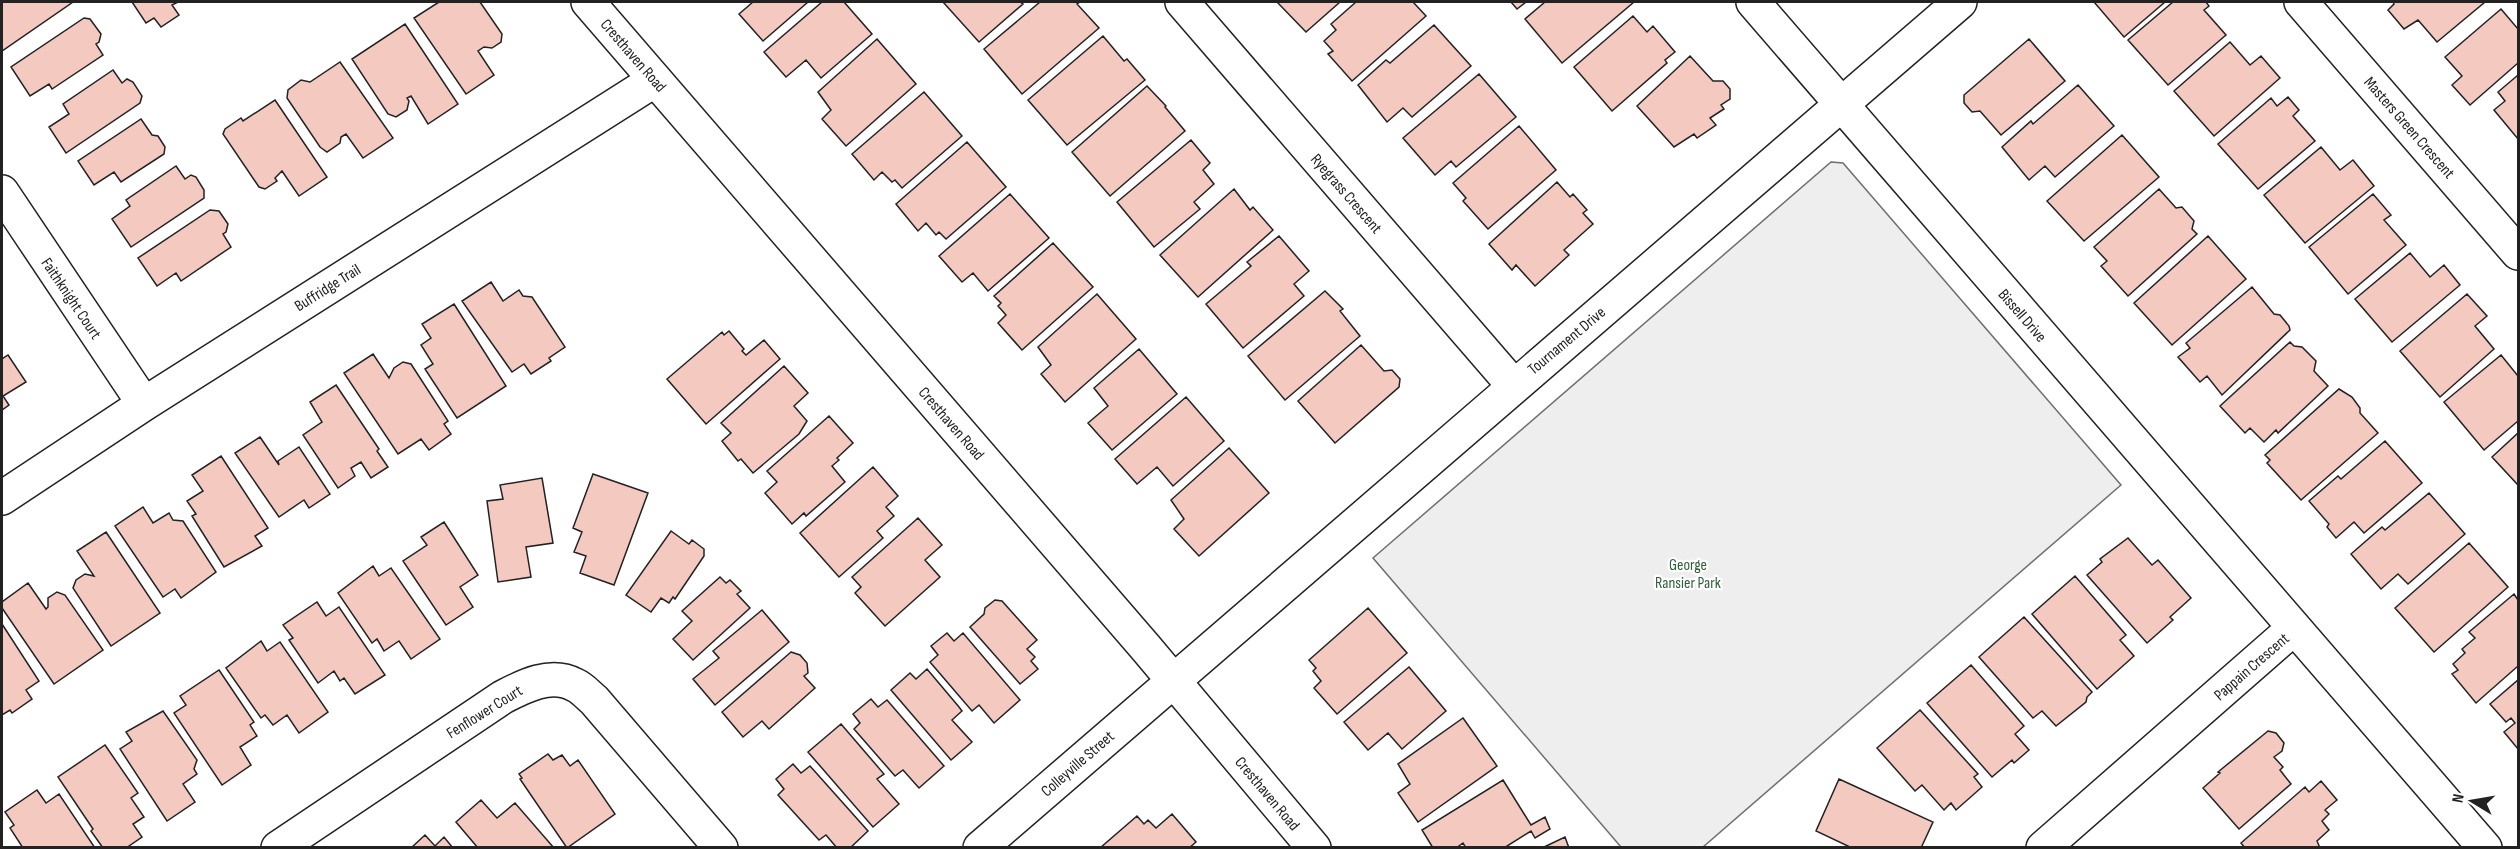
<svg xmlns="http://www.w3.org/2000/svg" width="2520" height="849" viewBox="0 0 2520 849" font-family="'Sofia Sans Condensed',sans-serif">
<rect width="100%" height="100%" fill="#fff"/>
<path fill="#eee" stroke="#6f6f6f" stroke-width="1.5" d="M1831,162L1843,163L2121,485L1703,847H1621L1373,558Z"/>
<path fill="#f3c9c0" stroke="#222" stroke-width="1.5" d="M2,2H73L2,51Z
M132,2H178L172,5L179,15L161,27L154,18L146,23Z
M439,2H480L502,34L501,42L492,48L484,47L478,51L494,75L466,94L414,18Z
M753,2H808L763,41L739,14Z
M822,2H844L872,34L821,78L806,60L786,77L764,52Z
M943,2H1020L1023,4L979,42Z
M1040,2H1080L1077,4L1099,28L1022,94L984,49Z
M1277,2H1340L1306,32Z
M1356,2H1413L1426,16L1352,81L1328,54L1333,51L1324,41L1336,30L1331,24Z
M1511,2H1526L1517,9Z
M1545,2H1634L1562,63L1525,19Z
M2094,2H2165L2124,37Z
M2173,2H2206L2209,6L2204,10L2226,35L2168,85L2128,40Z
M2393,2H2485L2437,42L2418,20L2404,29L2388,10L2394,4Z
M2501,9L2518,29V63L2470,105L2452,85L2462,76L2445,57Z
M1633,16L1647,32L1653,26L1675,52L1665,60L1667,63L1612,111L1574,67Z
M84,18L90,19L101,34L99,42L96,44L103,55L52,89L49,84L30,96L11,67Z
M405,24L458,104L428,124L411,96L407,98L409,101L407,110L396,117L388,114L352,59Z
M1434,25L1471,66L1412,117L1403,108L1387,122L1358,85L1386,60L1390,63Z
M1103,36L1124,61L1127,59L1145,80L1067,145L1028,100Z
M877,39L916,84L846,146L822,119L831,110L818,92Z
M2029,39L2065,81L2001,135L1980,111L1972,112L1964,103V95Z
M2230,42L2250,65L2261,56L2280,78L2214,136L2174,91Z
M1690,56L1713,81H1723L1730,89V99L1721,105L1724,109L1710,118L1716,125L1697,138L1694,134L1674,147L1637,106Z
M340,62L393,138L363,158L346,134L341,137L340,143L327,152L320,147L287,98L288,90L301,80L310,82Z
M113,70L122,83L127,79L133,82L142,96L140,103L66,153L49,127L69,114L63,104Z
M1479,74L1516,117L1456,167L1451,161L1435,175L1403,138Z
M2518,75V139L2494,110L2505,101L2498,92Z
M2078,85L2114,126L2055,177L2045,166L2029,180L2002,147L2031,121L2033,124Z
M1147,86L1166,106L1165,107L1185,131L1110,196L1072,152Z
M924,92L962,136L902,188L895,180L892,182L882,172L874,180L852,154Z
M2288,97L2299,110L2293,116L2315,141L2258,189L2218,144L2271,98L2277,106Z
M275,100L327,177L299,196L282,171L275,178L277,181L265,189L259,187L223,134L225,129L241,118L243,121Z
M141,119L152,135L158,136L165,147L164,154L121,182L114,172L94,185L78,161Z
M1519,126L1556,170L1488,229L1463,201L1466,198L1453,183Z
M2122,135L2159,177L2084,241L2047,201Z
M1191,140L1210,163L1203,170L1214,184L1194,202L1200,209L1154,247L1117,202Z
M967,142L1006,187L946,239L939,232L936,235L926,223L918,231L896,204Z
M2321,147L2340,170L2353,160L2374,186L2305,243L2264,195Z
M176,166L185,179L191,175L196,177L204,190V198L131,247L112,219L130,206L126,200Z
M1557,182L1570,197L1573,194L1587,210L1583,213L1593,224L1564,250L1569,255L1535,286L1516,265L1512,270L1489,244Z
M1234,189L1250,210L1253,207L1273,230L1198,297L1160,255Z
M2159,189L2176,208L2182,207L2194,221L2192,229L2197,234L2128,296L2101,266L2107,261L2094,247Z
M1010,194L1049,238L988,291L973,273L962,282L939,256Z
M2373,194L2391,215L2384,220L2406,245L2348,294L2309,247Z
M210,210L219,211L228,224L226,232L223,234L231,247L181,281L176,273L157,286L138,258Z
M1279,236L1309,271L1294,284L1304,296L1243,348L1206,304L1251,266L1247,262Z
M2208,236L2246,279L2172,345L2134,303Z
M1053,243L1093,287L1022,350L998,323L1006,315L998,306L1001,303L994,296Z
M2410,253L2430,277L2444,265L2460,285L2392,342L2355,299Z
M491,282L503,301L519,290L523,296L532,297L565,347L549,358L551,361L531,374L524,364L512,372L462,301Z
M2252,287L2274,314L2280,315L2289,326L2290,330L2222,395L2207,376L2200,382L2178,357L2190,348L2186,343Z
M1325,291L1343,309L1340,311L1360,336L1285,400L1248,356Z
M1097,294L1136,339L1065,402L1041,374L1051,365L1038,347Z
M2467,294L2487,316L2475,326L2494,349L2440,397L2400,351Z
M454,304L506,386L457,418L425,369L433,364L421,345L431,338L422,324Z
M729,331L744,349L742,351L746,355L764,340L780,359L706,424L667,379L722,332L724,335Z
M2290,342L2294,346L2302,347L2316,361L2314,371L2328,386L2278,433L2276,430L2264,442L2250,428L2245,433L2220,406Z
M1361,345L1384,371L1392,370L1400,379L1399,387L1335,443L1298,401Z
M1139,349L1177,394L1112,450L1088,423L1108,406L1094,388Z
M373,354L389,378L394,368L403,362L411,364L448,421L444,424L451,434L429,450L421,439L398,454L344,373Z
M8,355L26,382L3,396L9,405L2,410V359Z
M2501,355L2518,376V421L2484,450L2444,402Z
M784,366L808,393L794,406L807,421L799,434L753,473L741,459L738,461L722,441L731,433L721,423Z
M336,385L379,449L377,451L388,467L371,478L361,462L351,468L355,476L338,488L303,435L322,422L310,402Z
M2339,389L2352,397L2360,408V413L2378,433L2301,500L2267,463L2270,460L2265,455Z
M1186,397L1224,441L1173,486L1157,467L1137,484L1115,459Z
M829,416L853,443L837,458L839,460L832,466L845,482L806,516L804,513L792,524L765,493L777,482L767,471Z
M2518,433V485L2492,457Z
M260,437L279,465L278,461L299,447L330,494L309,508L304,500L279,517L235,453Z
M2385,441L2422,483L2364,533L2354,522L2336,538L2327,527L2329,524L2309,501L2338,476L2341,479Z
M1229,448L1269,493L1199,556L1174,529L1184,519L1171,500Z
M221,456L268,528L255,536L262,546L224,567L192,516L196,514L187,501L203,491L192,475Z
M873,467L898,496L886,507L894,516L877,531L883,538L839,577L800,533Z
M593,474L648,493L614,585L580,573L586,556L574,552L582,532L573,528Z
M542,478L553,543L526,547L531,577L498,582L487,501L503,499L500,485Z
M2429,493L2465,534L2408,584L2398,574L2381,589L2351,554L2382,527L2385,530Z
M143,507L153,523L169,513L173,520L183,521L216,572L181,598L175,589L163,597L115,526Z
M918,518L942,545L925,560L940,577L885,626L855,593L861,587L852,577Z
M444,522L478,575L460,587L473,607L446,625L403,561L427,545L421,537Z
M671,531L689,544L692,540L704,549V556L675,599L673,597L669,603L661,598L651,612L626,595Z
M106,532L160,613L111,646L73,588L76,580L85,574L94,576L77,551Z
M2128,538L2152,565L2158,560L2191,598L2170,617L2173,620L2147,643L2087,575L2102,562L2100,559Z
M2469,543L2508,587L2434,652L2395,608Z
M373,566L379,576L391,568L440,639L411,659L399,641L384,651L377,639L372,643L338,593Z
M2075,576L2126,635L2120,640L2134,656L2097,689L2032,614Z
M720,577L726,583L730,580L741,591L737,594L750,608L693,660L673,639L692,621L682,611Z
M28,583L46,609L48,607V598L57,592L65,595L103,650L54,684L2,608V602Z
M2514,594L2518,600V666L2476,703L2452,674L2458,670L2453,664L2465,653L2462,649L2475,638L2469,632Z
M995,600L1002,601L1037,640L1027,649L1035,657L1031,661L1038,669L1020,684L970,627L984,614L985,608Z
M317,602L326,616L339,607L385,675L355,694L344,678L340,681L334,671L318,683L289,640L293,638L283,625Z
M1368,608L1407,653L1337,714L1314,688L1321,681L1313,671L1316,668L1309,660Z
M762,610L789,642L715,705L693,679L719,658L713,651Z
M2024,617L2092,692L2087,697L2086,702L2056,726L2042,711L2033,718L1979,657Z
M2,624L39,681L26,690L32,699L12,713L10,710L2,715Z
M947,633L954,641L963,633L1020,700L994,723L979,705L972,711L930,662L938,655L931,646Z
M261,641L267,651L280,642L328,712L299,733L287,715L273,725L265,715L261,718L226,668Z
M791,652L800,655L807,663L808,673L804,676L815,688L769,729L762,721L743,737L722,712Z
M1971,665L2024,726L2015,734L2029,750L2014,763L2012,760L1992,777L1927,703Z
M1409,667L1446,711L1402,749L1388,733L1368,750L1344,722Z
M927,669L959,707L962,711L952,720L972,742L951,760L891,690L910,673L916,679Z
M219,670L254,722L250,725L257,736L240,747L251,765L222,785L174,713L186,705L180,696Z
M2518,680V749L2504,732L2515,723L2511,718L2506,722L2490,704Z
M871,699L878,707L887,700L944,766L919,788L903,770L895,776L854,729L860,723L853,714Z
M1920,710L1978,774L1974,777L1982,787L1956,810L1951,803L1944,810L1922,785L1915,791L1877,748Z
M163,711L197,760L194,769L197,774L183,784L195,802L167,821L120,749L132,741L126,732Z
M1463,718L1497,766L1418,822L1398,793L1410,784L1398,764Z
M841,724L884,774L877,779L899,804L873,827L808,752Z
M2268,731L2276,733L2284,743L2282,751L2274,757L2283,767L2280,770L2291,784L2239,829L2203,788L2220,773L2218,772Z
M105,745L138,793L131,798L144,817L133,824L142,837L126,848H103L91,831L93,829L58,777Z
M548,754L553,760L562,755L570,766L578,760L615,814L567,848L520,779L522,778L519,774Z
M793,764L801,773L810,766L868,831L850,848H837L826,835L819,840L778,795L784,789L776,779Z
M1839,779L1933,822L1921,848H1852L1816,831Z
M1503,780L1531,825L1545,817L1550,829L1535,838L1531,831L1504,848H1466L1463,843L1456,848H1433L1422,830Z
M2321,781L2337,800L2325,810L2329,814L2322,821L2329,830L2317,841L2320,848H2245L2241,843L2305,787L2309,792Z
M37,790L46,803L59,794L95,848H23L10,828L14,825L5,812Z
M481,800L497,818L515,803L554,848H478L456,822Z
M1172,814L1196,842L1189,848H1100L1137,816L1144,824L1148,820L1156,828Z
M425,835L435,846L444,837L453,848H411Z
M1565,837L1569,848H1542Z"/>
<g fill="none" stroke-linecap="round" stroke-linejoin="round">
<defs>
<path id="street" d="M1182,2L1513,385
M1753,2L2485,848
M2301,2L2518,253
M2,192L144,404
M2,498L144,404L655,80
M278,848L503,697C524,686 551,672 575,685C582,688 588,695 594,700L721,848
M2043,848L2294,628"/>
<path id="secondary" d="M588,2L1146,648L1314,848
M980,848L1960,2"/>
</defs>
<use href="#street" stroke="#222" stroke-width="36"/>
<use href="#secondary" stroke="#222" stroke-width="36"/>
<use href="#street" stroke="#fff" stroke-width="33"/>
<use href="#secondary" stroke="#fff" stroke-width="33"/>
</g>
<g text-anchor="middle" stroke-width="4.5" stroke-linejoin="round" paint-order="stroke">
<g font-size="16" fill="#222" stroke="#fff">
<text transform="translate(634 55) rotate(49)" y="6">Cresthaven Road</text>
<text transform="translate(2410 127) rotate(49)" y="6">Masters Green Crescent</text>
<text transform="translate(1347 193) rotate(49)" y="6">Ryegrass Crescent</text>
<text transform="translate(327 287) rotate(-32)" y="6">Buffridge Trail</text>
<text transform="translate(72 298) rotate(56)" y="6">Faithknight Court</text>
<text transform="translate(2023 315) rotate(49)" y="6">Bissell Drive</text>
<text transform="translate(1566 340) rotate(-40)" y="6">Tournament Drive</text>
<text transform="translate(952 423) rotate(49)" y="6">Cresthaven Road</text>
<text transform="translate(2251 666) rotate(-41)" y="6">Pappain Crescent</text>
<text transform="translate(484 711) rotate(-32)" y="6">Fenflower Court</text>
<text transform="translate(1077 763) rotate(-41)" y="6">Colleyville Street</text>
<text transform="translate(1268 793) rotate(50)" y="6">Cresthaven Road</text>
</g>
<g font-size="16" fill="#2f5e38" stroke="#fff">
<text x="1688" y="570">George<tspan x="1688" dy="18">Ransier Park</tspan></text>
</g>
</g>
<rect width="2520" height="849" fill="none" stroke="#222222" stroke-width="6"/>
<g transform="translate(2472 801) rotate(281)" stroke="#ffffff" stroke-width="4.5" paint-order="stroke">
<path d="M0-4.5L10 22L0 15L-10 22Z" fill="#222222"/>
<text y="-9" font-size="16" font-weight="bold" text-anchor="middle" fill="#222222">N</text>
</g>
</svg>
